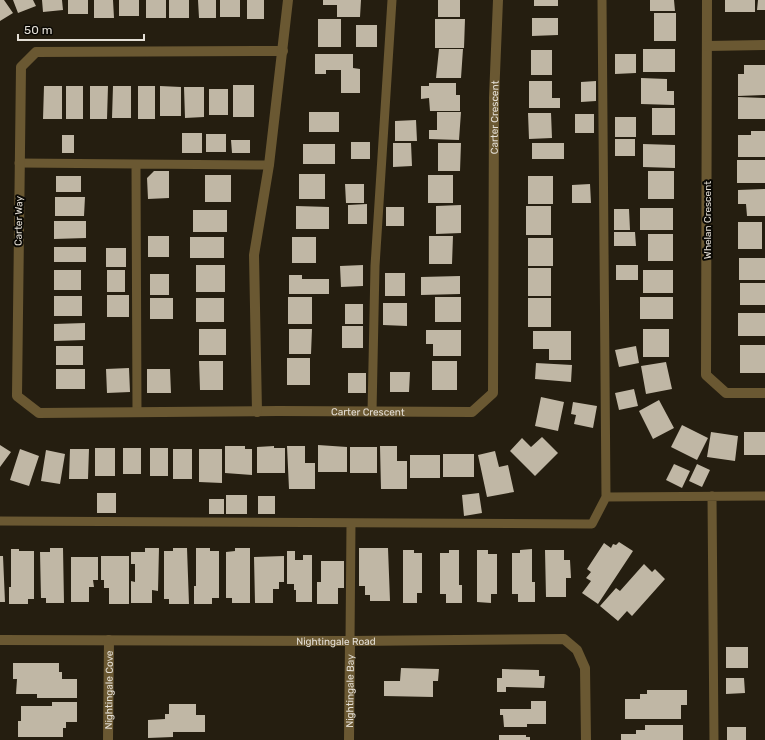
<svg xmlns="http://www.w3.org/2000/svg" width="765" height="740" viewBox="0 0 765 740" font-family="Rubik,sans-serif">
<rect width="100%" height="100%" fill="#251e10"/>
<path fill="#c0b7a5" d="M0,0H4L13,13L0,21Z
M13,0H33L36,6L18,13Z
M42,0H62L63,10L43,12Z
M68,0H88V14H68Z
M94,0H113L114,18H94Z
M119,0H139V16H119Z
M146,0H166V18H146Z
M169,0H189V18H169Z
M198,0H216V18H199Z
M220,0H240V17H220Z
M247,0H264V19H247Z
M323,0H361L360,17H337V5H323Z
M438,0H460V17H438Z
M534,0H558V6H534Z
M650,0H674L675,11H650Z
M725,0H755V12H725Z
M758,0H765V10H757Z
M654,13H676V41H654Z
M532,18H558V35L532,36Z
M318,19H341V47H318Z
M435,19H465L464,48H435Z
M356,25H377V47H356Z
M439,49H463L461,78H436Z
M643,49H675V72H643Z
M531,50H552V75H531Z
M315,54H353V68L360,69V93H341V70H326V74H315Z
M615,54H636V73L615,74Z
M744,65H765V95L738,96V74H744Z
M641,78L667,79V91H674V105L641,104Z
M529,81H552V98H560V108H529Z
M596,81V101L581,102V82Z
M429,83H456V95H460V111H430L429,98L421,99V86H429Z
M233,85H254V117H233Z
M44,86H62V119H43Z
M66,86H83V119H66Z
M90,86H108L107,119H90Z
M113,86H131V118H112Z
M138,86H155V119H138Z
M160,86L181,87V116H160Z
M184,87H204V117L185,118Z
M209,89H228V115H209Z
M738,97L765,98V119H738Z
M652,108H675V135H652Z
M309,112H339V132H309Z
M437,112H461L459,140L429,139V130H437Z
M528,113H551L552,138L529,139Z
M575,114H594V133H575Z
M615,117H636V137H615Z
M416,120L417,141H395V121Z
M751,131H765V157H738V135H751Z
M182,133H202V153H182Z
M206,134H226V152H206Z
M62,135H74V153H62Z
M615,139H635V156H615Z
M231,140H250V153H232Z
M351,142H370V159H351Z
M393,143H411L412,166L393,167Z
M438,143H461L460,171H438Z
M532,143H564V159H532Z
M303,144H335V164H303Z
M643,144L675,145V168L643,167Z
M737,160H765V183H737Z
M154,171H169V198L148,199L147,178Z
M648,171H674V199H648Z
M299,174H325V199H299Z
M205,175H231V202H205Z
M428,175H453V203H428Z
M56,176H81V192H56Z
M528,176H553V204H528Z
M345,184H364V203H346Z
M590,184L591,203H572V185Z
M765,189V216H747L746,204H738V190Z
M55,197H85L84,216H55Z
M367,204V224H348V205Z
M461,205V233L436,234V206Z
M296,206L329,207V229H296Z
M526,206H551V235H526Z
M386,207H404V226H386Z
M640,208H673V230H640Z
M614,209H629L630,230H614Z
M193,210H227V232H193Z
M54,221H86V238L54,239Z
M738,222H762V249H738Z
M614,232H635L636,246H614Z
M648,234H673V261H648Z
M148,236H169V257H148Z
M429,236H453L452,264H429Z
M190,237H224V258H190Z
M292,237H316V263H292Z
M528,238H553V266H528Z
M54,247H86V262H54Z
M106,248H126V267H106Z
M739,258H765V280H739Z
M196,265H225V292H196Z
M363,265V286L341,287L340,266Z
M616,265H638V280H616Z
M528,268H551V296H528Z
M54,270H81V290H54Z
M107,270H125V292H107Z
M643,270H673V293H643Z
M385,273H405V296H385Z
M150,274H169V295H150Z
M289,275H302V279H329V294H289Z
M460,276V294L421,295V277Z
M740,283H765V305H740Z
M107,295H129V317H107Z
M54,296H82V316H54Z
M288,297H312V324H288Z
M435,297H461V322H435Z
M640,297H673V319H640Z
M150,298H173V319H150Z
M196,298H224V322H196Z
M528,298H551V327H528Z
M383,303H407V326L383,325Z
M345,304H363V324H345Z
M738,313H765V336H738Z
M85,323V340L54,341V324Z
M342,326H363V348H342Z
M199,329H226V355H199Z
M289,329H312L311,354H289Z
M643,329H669V357H643Z
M426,330H461V356H433V344H426Z
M533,331H571V360H549V349H533Z
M740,345H765V373H740Z
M56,346H83V365H56Z
M636,346L639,363L619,367L615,350Z
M287,358H310V385H287Z
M199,361H223V390H200Z
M432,361H457V390H432Z
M666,362L672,389L646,394L641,366Z
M536,363L572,365L571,382L535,379Z
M129,368L130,392L107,393L106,369Z
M56,369H85V389H56Z
M147,369H170L171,393H147Z
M390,372H410L409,392H390Z
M348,373H366V393H348Z
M634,389L638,406L619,410L615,393Z
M541,397L564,402L558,431L535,426Z
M659,400L674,428L653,439L639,411Z
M573,402L597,406L593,428L574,424L576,415L571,414Z
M682,425L708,438L697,460L671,447Z
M711,432L738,436L735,461L707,457Z
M744,432H765V455H744Z
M542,437L558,453L535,476L510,451L522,438L531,447Z
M0,445L11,452L0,467Z
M318,445L347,447V472H318Z
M225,446H245V449H252V475L225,473Z
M274,446V448H285V473H257V447Z
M287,446H305V463H315V489H289Z
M380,446H397V461H407V489H381Z
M350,447H377V473H350Z
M95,448H115V476H95Z
M123,448H141V474H123Z
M150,448H168V476H150Z
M20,449L39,456L29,486L10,480Z
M70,449H89L88,479H69Z
M173,449H192V479H173Z
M199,449H222V483L199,482Z
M46,450L65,454L60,484L41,481Z
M495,451L499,467L508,465L514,492L487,497L478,455Z
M443,454H474V477H443Z
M410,455H440V478H410Z
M674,464L690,471L682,488L666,480Z
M697,464L710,470L702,487L689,481Z
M97,493H116V513H97Z
M479,493L482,513L464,516L462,495Z
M226,495H247V514H226Z
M258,496H275V514H258Z
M209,499H224V514H209Z
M619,542L633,551L598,604L582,593L591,581L586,578L591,572L587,569L604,543L611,548L613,544L616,545Z
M50,548H63L64,603H46V598H41L40,552H50Z
M145,548H159L158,591L152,590V603H131V581L135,582V564H131V552H145Z
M173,548H187L189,604H169V599H164V551H173Z
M196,548H210V551H219V598H212V604H194V586H196Z
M235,548H250V603H232V598H226V552L235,551Z
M359,548H388L390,601H370V595H365V586H359Z
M11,549H19V551H34V599H28V604H9V587H11Z
M532,549V582H535V602H518V594H512V553H520V550Z
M403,550H414V553H422V593H417V603H403Z
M449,550H459V585H462V603H446V594H440V553H449Z
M477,550H488V554H497V594H491V603L477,602Z
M545,550H564V560H570L571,578H566V597H546Z
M287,551H295V560H303V555H312V602H296V590H294V584H287Z
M0,556H3L5,602H0Z
M101,556H129V604H109V588H104V580H101Z
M284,556V582H279V589H273V603H255L254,557Z
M71,557H98V580H93L94,587H89V602H71Z
M321,561H344V588H338V604H317V582H321Z
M644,564L652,572L655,569L665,579L632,616L627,611L618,621L600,606L616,588L620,591Z
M726,647H748V668H726Z
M13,663H59V672H62V679H77V698H37V694H16L17,679H13Z
M401,668L439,669L438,681H433V697L384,696V681H400Z
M502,669L539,670V676H545L544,688L506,687V692H497V678H502Z
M726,678H744L745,693L726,694Z
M647,690H687V705H681V719H625V699H640V694H647Z
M531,701H546V724H527V727H504L503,715H500V709H531Z
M52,702H77V722H66V728H63V737H18V721H21V706H52Z
M169,704H196V715H205V732H173V737L148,738V720L165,719V714H169Z
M645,725H683V740H621V734H636V730H645Z
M727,727H746V740H727Z
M499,735H526V737H530V740H499Z"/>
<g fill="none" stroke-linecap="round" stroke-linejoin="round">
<path stroke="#6a5832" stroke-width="9" d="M19,163L269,165
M136,164L137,412
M372,412L375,266L392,0
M712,496L714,740
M606,497L765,496
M0,521L592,524L606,497L602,0
M350,641L351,523"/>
<g stroke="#6a5832" stroke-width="10">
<path d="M707,0L706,375L726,393H765"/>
<path d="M707,46L765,45"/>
<path id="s1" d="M283,51L36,52L21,67L17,396L39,413L278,411L472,412L493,393L494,98L498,0"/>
<path d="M257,412L254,255L269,165L288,0"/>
<path id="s2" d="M0,640L350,641L564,639L577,650L585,668L586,740"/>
<path id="s3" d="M108,740L109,640"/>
<path id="s4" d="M349,740L350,641"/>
</g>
</g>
<g text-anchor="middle" stroke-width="4" stroke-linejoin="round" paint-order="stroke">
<g font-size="10" fill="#e4dfd6" stroke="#0b0904">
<text dy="4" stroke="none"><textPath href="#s1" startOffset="1362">Carter Crescent</textPath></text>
<text transform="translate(707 220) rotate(-90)" y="4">Whelan Crescent</text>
<text transform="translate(18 221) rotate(-89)" y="4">Carter Way</text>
<text dy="4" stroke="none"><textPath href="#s1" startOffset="954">Carter Crescent</textPath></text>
<text dy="4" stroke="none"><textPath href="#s2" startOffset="336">Nightingale Road</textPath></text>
<text dy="4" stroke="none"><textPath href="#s3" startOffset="50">Nightingale Cove</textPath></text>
<text dy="4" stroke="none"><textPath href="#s4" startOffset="49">Nightingale Bay</textPath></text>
</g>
</g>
<path d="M18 34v6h126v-6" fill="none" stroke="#e4dfd6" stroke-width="2"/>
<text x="24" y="34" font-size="12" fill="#e4dfd6" stroke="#0b0904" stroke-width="3" paint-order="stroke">50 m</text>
</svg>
